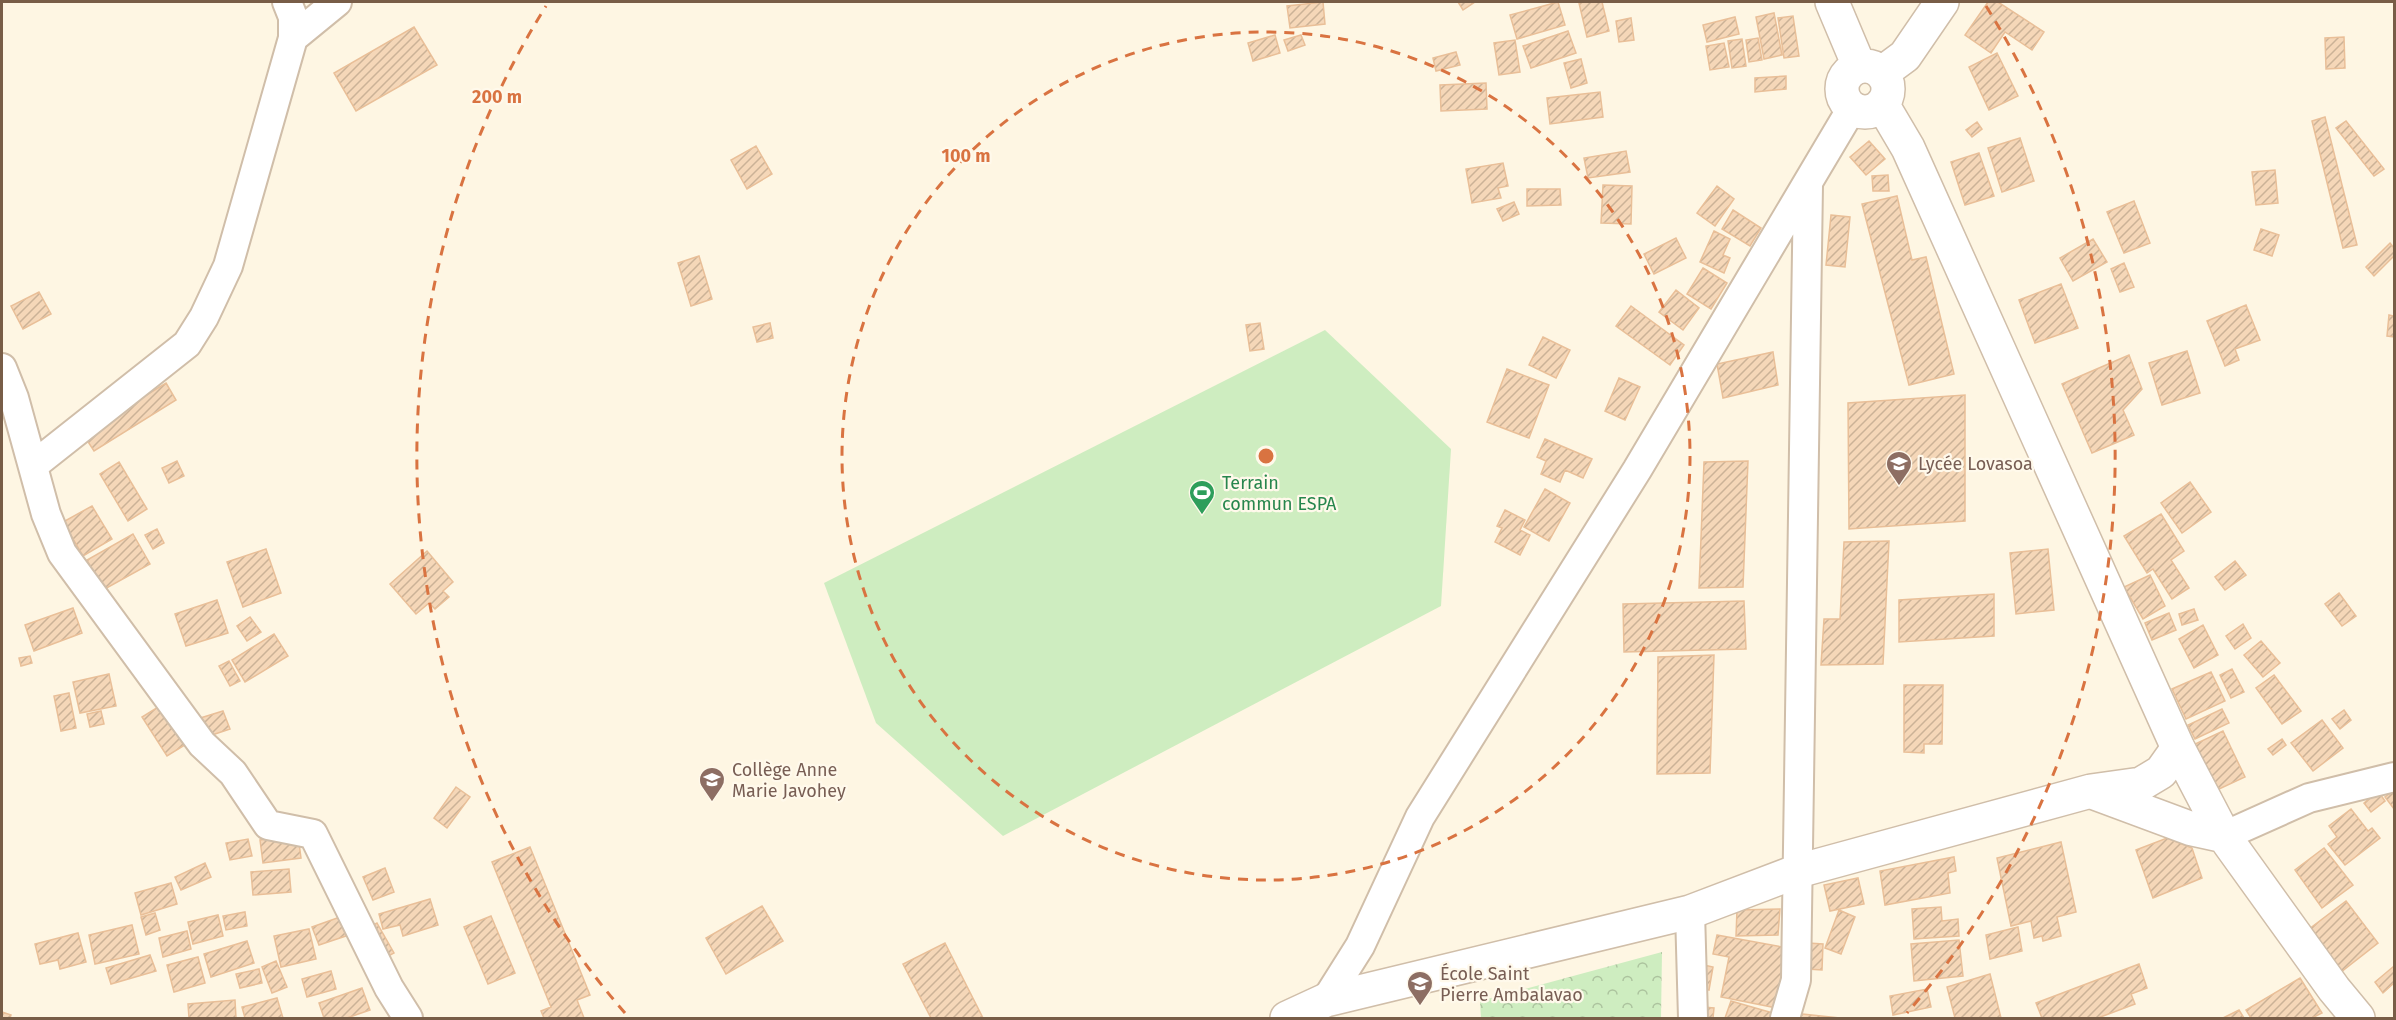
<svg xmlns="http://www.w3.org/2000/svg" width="2396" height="1020" viewBox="0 0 2396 1020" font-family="'Fira Sans',sans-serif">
<defs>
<pattern id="forest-crowns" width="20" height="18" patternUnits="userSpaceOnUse" patternTransform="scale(1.5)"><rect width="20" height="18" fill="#ceedc0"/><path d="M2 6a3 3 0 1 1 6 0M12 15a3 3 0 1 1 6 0" fill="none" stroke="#acc39e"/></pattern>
<pattern id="building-hatch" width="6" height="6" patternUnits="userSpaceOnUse" patternTransform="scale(1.5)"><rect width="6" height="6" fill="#f5d7b8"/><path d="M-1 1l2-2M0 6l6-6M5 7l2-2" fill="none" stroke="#cbb297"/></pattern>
</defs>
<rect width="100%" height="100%" fill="#fef6e3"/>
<path fill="url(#forest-crowns)" d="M1662,952L1661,1018H1481L1480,1001Z"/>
<path fill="#ceedc0" d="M1325,330L1451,449L1441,606L1003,836L876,723L824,583Z"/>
<path fill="url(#building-hatch)" stroke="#e9bf98" stroke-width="1.5" d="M1323,2L1325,24L1290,28L1287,6Z
M1458,2H1475L1463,10Z
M1558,2L1565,25L1517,39L1510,15Z
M1584,2H1602L1609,31L1587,37L1579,3Z
M1988,2H1998L2044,32L2032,50L2005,32L1991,53L1965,35Z
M1774,13L1782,55L1764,59L1756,17Z
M1793,16L1799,56L1784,58L1778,18Z
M1735,17L1739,34L1707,42L1703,25Z
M1631,18L1634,40L1619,42L1616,21Z
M414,27L437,65L356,111L334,73Z
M1568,31L1576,53L1531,68L1523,46Z
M1275,35L1280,53L1253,61L1248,43Z
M1301,35L1305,45L1288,51L1284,40Z
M2344,37L2345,68L2326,69L2325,38Z
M1758,38L1762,60L1749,62L1746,40Z
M1742,39L1746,66L1732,68L1728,41Z
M1515,40L1520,72L1499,75L1494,43Z
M1724,43L1729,67L1710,70L1706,46Z
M1456,52L1460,65L1436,71L1433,58Z
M1997,53L2018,96L1989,110L1969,67Z
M1581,59L1587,83L1571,88L1564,63Z
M1786,76V89L1755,92V78Z
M1486,83L1487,109L1441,111L1440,85Z
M1600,92L1603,117L1550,124L1547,98Z
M2325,117L2357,245L2343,248L2312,121Z
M2346,121L2384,169L2374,176L2336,128Z
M1977,122L1982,129L1972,137L1966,130Z
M2020,138L2034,181L2002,192L1988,148Z
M1869,141L1885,159L1866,175L1850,157Z
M756,146L772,174L747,189L731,160Z
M1626,151L1630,172L1588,178L1584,158Z
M1979,153L1994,196L1965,205L1951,162Z
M1503,163L1508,186L1498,188L1501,198L1472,203L1466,169Z
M2275,170L2278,203L2256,205L2252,172Z
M1888,175L1889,191H1873L1872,176Z
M1603,185L1632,186L1631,224L1601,223Z
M1717,186L1734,199L1715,226L1697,213Z
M1527,189H1560L1561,205L1527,206Z
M1897,196L1912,260L1926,257L1954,374L1909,385L1862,204Z
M2134,201L2150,243L2124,253L2107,212Z
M1514,202L1519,214L1503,221L1497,209Z
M1733,210L1761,228L1750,246L1722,229Z
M1831,215L1850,217L1845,267L1826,265Z
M2261,229L2279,235L2272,256L2254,250Z
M1714,231L1730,239L1723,255L1730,258L1724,273L1700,262Z
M1676,238L1686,258L1654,274L1644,254Z
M2093,239L2107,262L2073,281L2060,258Z
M2390,243L2394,248V256L2374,276L2366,267Z
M699,256L712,299L691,306L678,263Z
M2124,263L2134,287L2120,292L2111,269Z
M1703,268L1727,283L1711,309L1687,294Z
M2061,284L2078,328L2035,343L2019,300Z
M1676,290L1699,308L1683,330L1659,312Z
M39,292L51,314L23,329L11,306Z
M2246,305L2260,340L2235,349L2239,360L2225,366L2207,321Z
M1631,306L1684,345L1670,365L1616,326Z
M2389,315L2394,316V337L2387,336Z
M770,323L773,338L757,342L753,327Z
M1260,323L1264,349L1250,351L1246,325Z
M1543,337L1570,350L1556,378L1529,365Z
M2187,351L2200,393L2162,405L2149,363Z
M1773,352L1778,385L1723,398L1717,364Z
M2129,355L2142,389L2123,410L2134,435L2092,453L2062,384Z
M1507,369L1549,385L1529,438L1487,422Z
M1619,378L1640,387L1625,420L1605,411Z
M166,383L176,400L94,451L83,434Z
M1965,395V521L1849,529L1848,403Z
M1545,439L1592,459L1583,478L1565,470L1560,482L1541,474L1546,461L1537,457Z
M177,461L184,476L169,483L162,468Z
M1748,461L1743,587L1699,588L1704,462Z
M119,462L147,509L128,521L100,474Z
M2190,482L2211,512L2182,533L2161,503Z
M1545,489L1570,503L1549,541L1524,527Z
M92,506L112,539L83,556L63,522Z
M1505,510L1525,520L1520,530L1530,535L1520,555L1495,542L1502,528L1497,526Z
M2161,514L2184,551L2171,560L2189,588L2172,599L2153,569L2147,573L2124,536Z
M157,529L164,543L153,549L145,535Z
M133,534L150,564L103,590L87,560Z
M1889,541L1883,664L1821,665L1824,619H1840L1844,542Z
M266,549L281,593L243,607L227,562Z
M2048,549L2054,610L2016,614L2010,553Z
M427,551L453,582L443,591L449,597L435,609L429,603L416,614L390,584Z
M2235,561L2246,575L2225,590L2215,577Z
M2150,575L2165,606L2143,619L2124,587Z
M2339,593L2356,616L2342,626L2325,604Z
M1994,594V636L1899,642V600Z
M217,600L228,633L186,646L175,614Z
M1744,601L1746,649L1624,652L1623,604Z
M73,608L82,633L34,651L25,625Z
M2194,609L2198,620L2182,625L2179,614Z
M2169,613L2176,630L2152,640L2145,623Z
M250,617L261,632L247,641L237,626Z
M2243,624L2251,638L2235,649L2226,636Z
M2203,625L2218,655L2194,668L2179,639Z
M274,634L288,656L245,682L232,660Z
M2261,641L2280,663L2263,677L2244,655Z
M1714,655L1710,773L1657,774L1658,657Z
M30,656L32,663L21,666L19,658Z
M229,661L240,681L230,686L219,666Z
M2232,669L2244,692L2231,698L2220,675Z
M2211,672L2225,701L2186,719L2172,689Z
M109,674L116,706L80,713L73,682Z
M2274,675L2301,711L2282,724L2256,688Z
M1904,685H1943L1942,744H1924V753L1904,752Z
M69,693L76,728L61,731L54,696Z
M163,704L188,743L167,756L142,717Z
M2222,709L2229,723L2195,739L2188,725Z
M2344,710L2351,720L2340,729L2332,719Z
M101,711L104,724L90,727L87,714Z
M223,711L230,729L203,738L197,719Z
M2322,720L2343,748L2313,771L2291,743Z
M2223,731L2245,777L2217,790L2195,744Z
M2282,739L2286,745L2273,755L2268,749Z
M456,787L470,797L447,828L434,818Z
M2378,791L2385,801L2371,812L2364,803Z
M2393,791L2394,792V809L2385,797Z
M2351,809L2368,831L2372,828L2380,838L2345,865L2328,844L2337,837L2329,826Z
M298,835L301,858L263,863L260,840Z
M2167,838L2192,848L2202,878L2153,898L2136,850Z
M248,839L252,856L230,860L226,843Z
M2061,842L2076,912L2057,917L2061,936L2043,941L2042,936L2034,938L2031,921L2011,926L1997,858Z
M530,847L590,995L577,1000L584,1018H544L541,1011L551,1007L492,862Z
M2324,848L2353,885L2322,908L2295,870Z
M1954,857L1956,871L1948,873L1950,893L1885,905L1880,871Z
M205,863L211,877L181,890L175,877Z
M385,868L394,892L373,900L363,877Z
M289,869L291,892L253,895L251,872Z
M1858,878L1864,904L1830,911L1824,885Z
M171,883L177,904L141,915L135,893Z
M430,899L438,925L403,936L400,925L383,929L379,914Z
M2346,901L2378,943L2336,976L2304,933Z
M762,906L783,941L726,974L706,938Z
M1941,907L1942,921L1958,919L1959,936L1914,939L1912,909Z
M1780,909L1778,935L1736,936L1737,910Z
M1839,910L1855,917L1841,954L1825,948Z
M245,912L247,926L226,930L223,916Z
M155,913L160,930L146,935L141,917Z
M218,915L223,936L193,944L188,922Z
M491,916L515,973L488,984L464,927Z
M340,917L346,936L319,945L312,927Z
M377,923L394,953L381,960L364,930Z
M132,925L139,954L95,964L89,935Z
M2018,927L2022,951L1990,959L1986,935Z
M309,929L316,959L281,967L274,936Z
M187,931L191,949L163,957L159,938Z
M78,933L86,962L60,969L58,960L40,964L35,944Z
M1717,935L1788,948L1777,1008L1721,997L1729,957L1713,954Z
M1959,940L1963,976L1914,981L1911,944Z
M247,941L254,963L211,977L204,954Z
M945,943L983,1018H931L903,964Z
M1808,943L1823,944L1822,970L1807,969Z
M150,955L156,971L111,984L106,968Z
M198,957L205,983L174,992L167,965Z
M276,961L287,987L272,993L262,967Z
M2139,964L2147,988L2131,994L2135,1004L2098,1018H2042L2036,1003Z
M1704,965L1713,967L1709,990L1700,988Z
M2394,966V983L2383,993L2375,982Z
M259,969L262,983L240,988L236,974Z
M331,971L336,989L307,997L302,979Z
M1990,974L2001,1018H1955L1947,987Z
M2300,978L2322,1013L2312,1018H2251L2246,1010Z
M362,988L370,1010L347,1018H324L319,1003Z
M1927,989L1931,1007L1893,1015L1890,996Z
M277,998L283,1018H245L242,1007Z
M235,1000L236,1018H189L188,1004Z
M1731,1001L1773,1013L1772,1018H1725Z
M1703,1007L1714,1008L1713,1018H1703Z
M2239,1010L2244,1018H2223Z
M2,1012L11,1015L10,1018H2Z
M1793,1013L1840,1018H1793Z"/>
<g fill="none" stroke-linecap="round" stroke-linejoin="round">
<defs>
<path id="minor" d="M293,38L337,2
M2,368L14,398L46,514L62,553L202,744L233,773L268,825L313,834L389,988L408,1018
M34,465L187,344L204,317L228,266L293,38V17L287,2
M2224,836L2309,798L2394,777
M1690,912L1693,1018
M1326,1000L1360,946L1420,817L1637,470L1852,108
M1785,1018L1796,980L1808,185"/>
<path id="tertiary" d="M1832,2L1859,66
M1842 89a23 23 0 1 1 46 0a23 23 0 1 1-46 0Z
M1882,73L1905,56L1942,2
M1882,104L1908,148L2178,748L2224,836L2334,989L2358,1018
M2095,793L2192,829L2224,836
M1287,1018L1326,1000L1690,912L1798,871L2091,791L2141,784L2161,772L2178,748"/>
</defs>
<use href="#minor" stroke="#d0bea9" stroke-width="32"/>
<use href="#tertiary" stroke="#d0bea9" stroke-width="36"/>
<use href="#minor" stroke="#fff" stroke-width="28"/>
<use href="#tertiary" stroke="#fff" stroke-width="33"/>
</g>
<g fill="none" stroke="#d97341" stroke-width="3" stroke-dasharray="10 8">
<circle cx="1266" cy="456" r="424"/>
<path d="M625 1013A849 849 0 0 1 546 6M1986 6A849 849 0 0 1 1907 1013"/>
</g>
<defs>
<symbol id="university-pin" viewBox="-11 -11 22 30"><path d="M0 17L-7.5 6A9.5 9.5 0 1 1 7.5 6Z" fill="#8d6e63" stroke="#fff9eb"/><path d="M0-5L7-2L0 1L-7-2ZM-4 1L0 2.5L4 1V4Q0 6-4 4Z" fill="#fff"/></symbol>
<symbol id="stadium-pin" viewBox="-11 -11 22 30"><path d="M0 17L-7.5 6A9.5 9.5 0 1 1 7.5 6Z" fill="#2e9e5b" stroke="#fff9eb"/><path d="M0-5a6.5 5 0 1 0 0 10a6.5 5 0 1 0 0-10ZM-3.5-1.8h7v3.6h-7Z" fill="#fff"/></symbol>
<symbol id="school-pin" viewBox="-11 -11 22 30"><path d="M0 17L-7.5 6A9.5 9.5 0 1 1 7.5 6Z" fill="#8d6e63" stroke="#fff9eb"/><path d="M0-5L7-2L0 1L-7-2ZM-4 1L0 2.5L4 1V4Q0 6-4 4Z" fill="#fff"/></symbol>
</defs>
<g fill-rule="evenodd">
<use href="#university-pin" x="1884" y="449" width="30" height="40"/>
<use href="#stadium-pin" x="1187" y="478" width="30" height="40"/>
<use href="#university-pin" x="697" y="765" width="30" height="40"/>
<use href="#school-pin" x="1405" y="969" width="30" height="40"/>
</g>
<g text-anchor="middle" stroke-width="4.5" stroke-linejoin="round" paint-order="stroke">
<g font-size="18" fill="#785e54" stroke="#fff9eb" text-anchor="start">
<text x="1918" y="470">Lycée Lovasoa</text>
<text x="732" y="776">Collège Anne<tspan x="732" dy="21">Marie Javohey</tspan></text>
<text x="1440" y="980">École Saint<tspan x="1440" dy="21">Pierre Ambalavao</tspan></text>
</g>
<g font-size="18" fill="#27864d" stroke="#fff9eb" text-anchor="start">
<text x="1222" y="489">Terrain<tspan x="1222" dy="21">commun ESPA</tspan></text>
</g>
</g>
<circle cx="1266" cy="456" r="9" fill="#d97341" stroke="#fff9eb" stroke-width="3"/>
<g font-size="18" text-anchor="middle" font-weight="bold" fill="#d97341" stroke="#fff9eb" stroke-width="4.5" stroke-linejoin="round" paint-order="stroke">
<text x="497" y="103">200 m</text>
<text x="966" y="162">100 m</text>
</g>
<rect width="2396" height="1020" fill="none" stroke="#785d47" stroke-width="6"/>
</svg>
